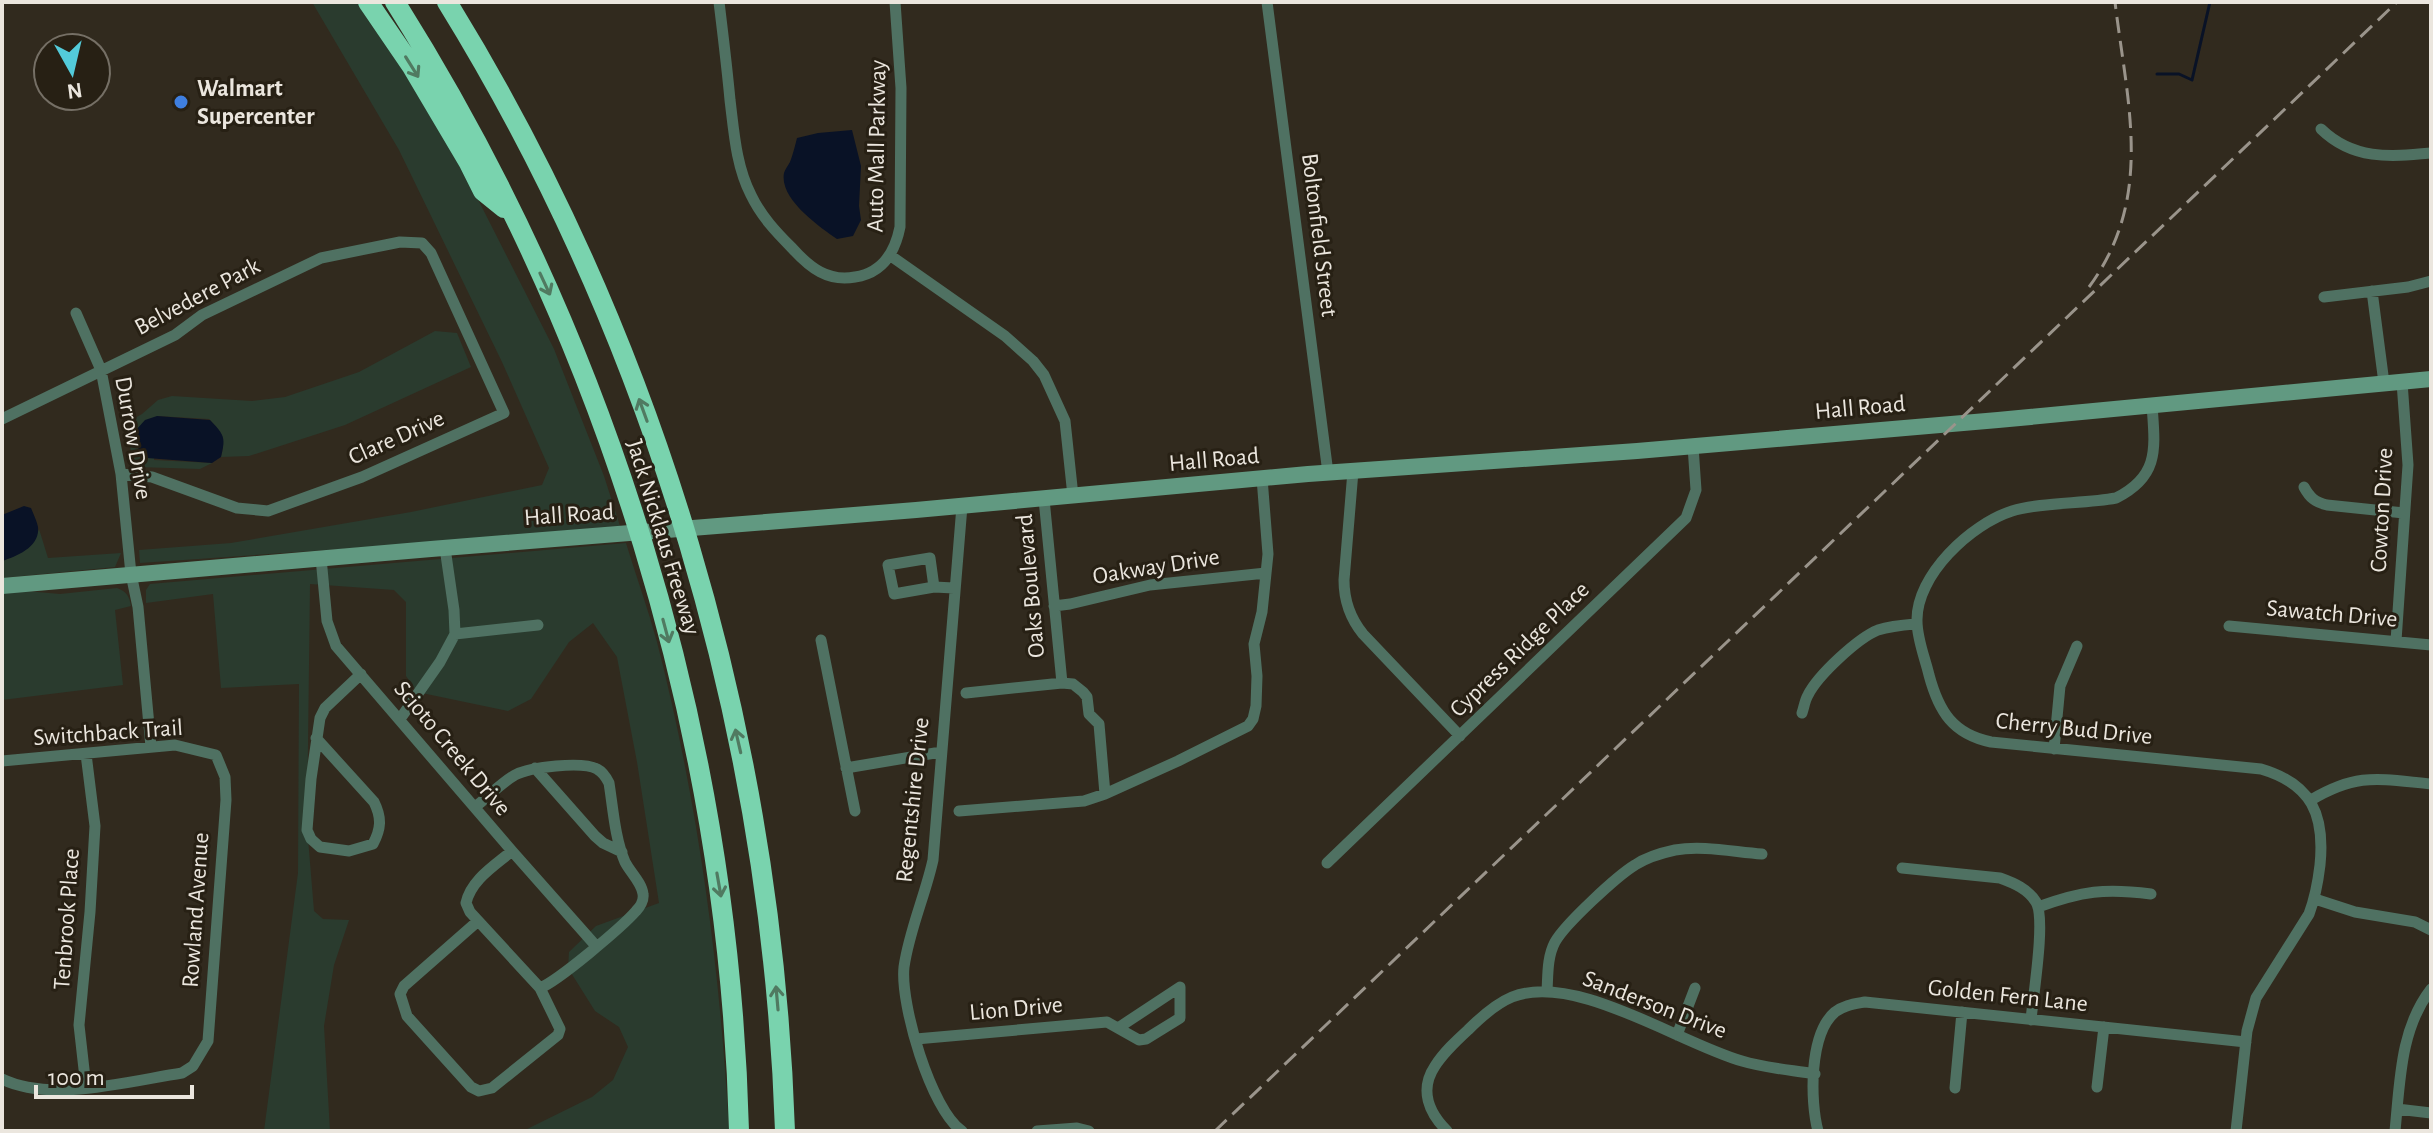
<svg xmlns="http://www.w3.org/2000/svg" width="2433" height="1133" viewBox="0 0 2433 1133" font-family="'Alegreya Sans',sans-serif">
<rect width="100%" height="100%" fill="#312a1e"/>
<path fill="#2a3b2e" d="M312,2H361L431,107L554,349L604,476L620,526L399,545L140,563L139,550L231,543L411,512L542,485L549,468L502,362L399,150Z
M435,331L457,333L471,367L345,425L249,456L221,457C226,438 222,433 209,419L157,416L154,460L212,463L200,469L138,467L133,464L126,423L142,414L158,400L172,396L252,401L285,397L359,372Z
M39,529L48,558L121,553L115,567L2,578V561C20,554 33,548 39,529Z
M626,543C636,576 648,609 657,642C698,802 720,966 729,1131H523L592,1097L613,1080L628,1047L619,1027L595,1011L568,968L569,952L596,926L659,903L637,762L617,657L593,623L569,642L531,699L508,711L417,692L406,676V602L394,590L310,584L307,826L314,911L323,919L349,920L334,965L324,1026L330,1131H264L298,873L299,684L221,688L213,594L146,603V590L150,584Z
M117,588C127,592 129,596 131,606L115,610L123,685L2,700V593L26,591L60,594Z"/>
<path fill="#091226" d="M852,130L861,166L859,206L861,220L853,236L837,239C820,227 779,199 784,173C785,169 788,166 790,162C793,154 795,146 797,138L818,133Z
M157,416L210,420C224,435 226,436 221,457L212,463L147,458L138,448L136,430L145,420Z
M24,506L31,508C33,513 37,521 38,527C40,547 17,556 2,561V515Z"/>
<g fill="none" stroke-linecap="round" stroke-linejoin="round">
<path stroke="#091226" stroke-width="3" d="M2157,74H2179L2192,80L2210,2"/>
<path stroke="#4f7162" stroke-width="11" d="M719,2C723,35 727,67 730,100C734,132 736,166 751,195C761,216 776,232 792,248C810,268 828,282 855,277C883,273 895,252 900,227L901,88L895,2
M1267,2L1328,473
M2321,129C2353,160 2389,157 2431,153
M891,256L1005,336L1033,361L1044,375L1065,421L1073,496
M2372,291L2384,383
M2324,297L2408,287L2431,281
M76,313L101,370L121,474L131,574L138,607L151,747
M2152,405C2155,448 2160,476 2116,498C2084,504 2041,502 2012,511C1971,524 1916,575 1917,621C1917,639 1925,658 1929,675C1939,712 1953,734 1991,742L2261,769C2312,784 2325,815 2320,865C2318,882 2315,898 2309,914L2256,998L2247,1031L2236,1131
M2,419L175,335L202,315L321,258L400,242L422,243L431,253L504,413L362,477L268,511L237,508L152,477L121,474
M1353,471L1344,580C1344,601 1350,618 1363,634L1460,736
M2304,487C2310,498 2315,502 2327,505L2404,513
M1044,499L1062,683
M962,506L933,860C925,896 909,931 904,967C900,1004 931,1110 962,1131
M445,548L454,610L455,634
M321,558L327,621L336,646L512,851L596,946
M934,587L930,558L888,565L894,594L934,587L954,588
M1054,606L1070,604L1150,585L1266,573
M2229,626L2431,645
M821,640L855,811
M2396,641L2408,465L2402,382
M966,693L1062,683L1073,684L1083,692L1087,697L1089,714L1099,724L1105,794
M1802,713C1804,707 1805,700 1808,695C1818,675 1858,638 1878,630C1891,626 1904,625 1916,624
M400,719L440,662L455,634L538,625
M316,738L374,802C382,818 381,829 373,844L349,851L320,847L311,839L307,830L311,779L320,718L325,708L361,674
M2054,749L2060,686L2077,646
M2,761L175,745L216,755L225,777L226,800L208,1041L193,1066L182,1073C130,1081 51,1103 2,1079
M535,768L595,836L603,843L622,852
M846,768L941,752
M2311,800C2358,772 2379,779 2431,784
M475,807C488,797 501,783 515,775C530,767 582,761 597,769C603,772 606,777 609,783C613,808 615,839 625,862C630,872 642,883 643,894C644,900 640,907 636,911C622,927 558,981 540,988
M959,811L1084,801L1105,794L1178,761L1248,726L1253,719L1256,706L1257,676L1254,644L1262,612L1268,554L1262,478
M1327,863L1686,518L1696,490L1693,446
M1902,868L2000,878C2014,883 2028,889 2036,902C2046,919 2033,996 2031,1020
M2315,899L2355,912L2415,922L2431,930
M2038,907C2082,891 2105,888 2151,894
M478,921L404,986L400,994L407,1016L471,1087L479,1091L492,1088L558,1035L560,1029L540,988L470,912L466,903C471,880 494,866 512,851
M1547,991C1548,975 1547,957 1555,942C1565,924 1617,876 1635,865C1647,857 1661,853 1675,850C1702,845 1734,852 1762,854
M1677,1035L1695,988
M916,1039L1107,1022L1139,1040L1146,1039L1180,1018V987L1118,1028
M86,1087L79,1025L90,912L95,826L86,754
M2097,1087L2104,1027
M1955,1088L1962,1012
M2397,1109L2431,1113
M1037,1131L1077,1128L1089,1131
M1447,1131C1429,1113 1419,1090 1435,1066C1444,1052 1456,1041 1468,1030C1480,1018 1495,1004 1512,997C1575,972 1679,1043 1742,1061C1765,1068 1791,1070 1815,1074
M1818,1131C1810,1101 1809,1034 1835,1012C1844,1005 1854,1004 1865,1002L2246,1042
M2395,1131C2400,1082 2400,1029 2431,989"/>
<path stroke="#619981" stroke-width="16" d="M2,586L431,549L916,510L1308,474L1637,451L1998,420L2431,379"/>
<path stroke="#79d3ae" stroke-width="20" d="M368,2L411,65L469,163L483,191L504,208
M395,2C607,338 729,734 739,1131
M447,2C655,339 772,736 785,1131"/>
<path stroke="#9a948b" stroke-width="3" stroke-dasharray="16 8" stroke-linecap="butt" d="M2089,287C2155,197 2127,103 2115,2
M1215,1131L2397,2"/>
</g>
<defs><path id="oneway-shaft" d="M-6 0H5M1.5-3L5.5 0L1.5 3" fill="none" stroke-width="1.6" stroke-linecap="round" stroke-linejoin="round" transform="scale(2)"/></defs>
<g stroke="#507a61">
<use href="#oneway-shaft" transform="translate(412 67) rotate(58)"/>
<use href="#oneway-shaft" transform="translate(545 284) rotate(65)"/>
<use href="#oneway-shaft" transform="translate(643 410) rotate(-110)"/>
<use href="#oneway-shaft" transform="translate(666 631) rotate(75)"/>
<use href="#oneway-shaft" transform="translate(738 741) rotate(-103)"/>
<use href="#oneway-shaft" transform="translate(719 885) rotate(80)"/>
<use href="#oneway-shaft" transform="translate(777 998) rotate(-95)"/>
</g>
<circle fill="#3f7fe0" stroke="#272014" stroke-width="3" cx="181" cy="102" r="8"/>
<g text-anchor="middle" stroke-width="6" stroke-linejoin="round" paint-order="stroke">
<g font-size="24" font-weight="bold" fill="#ebe6de" stroke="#272014" text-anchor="start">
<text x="197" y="96">Walmart<tspan x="197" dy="28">Supercenter</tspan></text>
</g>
<g font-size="24" fill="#ebe6de" stroke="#272014">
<text transform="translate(876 146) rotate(-89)" y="8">Auto Mall Parkway</text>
<text transform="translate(1320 235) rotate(83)" y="8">Boltonfield Street</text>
<text transform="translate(197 296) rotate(-28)" y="8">Belvedere Park</text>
<text transform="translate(1860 407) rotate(-5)" y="8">Hall Road</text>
<text transform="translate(396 437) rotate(-24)" y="8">Clare Drive</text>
<text transform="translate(134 438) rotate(80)" y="8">Durrow Drive</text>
<text transform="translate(1214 459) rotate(-5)" y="8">Hall Road</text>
<text transform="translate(2381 510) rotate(-87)" y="8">Cowton Drive</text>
<text transform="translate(569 514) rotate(-4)" y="8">Hall Road</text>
<text transform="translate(664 537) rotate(73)" y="8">Jack Nicklaus Freeway</text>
<text transform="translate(1156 566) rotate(-9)" y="8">Oakway Drive</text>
<text transform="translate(1030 586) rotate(-95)" y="8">Oaks Boulevard</text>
<text transform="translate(2332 613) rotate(5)" y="8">Sawatch Drive</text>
<text transform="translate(1519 649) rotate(-44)" y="8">Cypress Ridge Place</text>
<text transform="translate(2074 728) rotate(6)" y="8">Cherry Bud Drive</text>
<text transform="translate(108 732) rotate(-4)" y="8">Switchback Trail</text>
<text transform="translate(453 748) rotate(50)" y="8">Scioto Creek Drive</text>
<text transform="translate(912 800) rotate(-84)" y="8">Regentshire Drive</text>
<text transform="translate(195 910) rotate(-86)" y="8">Rowland Avenue</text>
<text transform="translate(66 919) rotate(-86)" y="8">Tenbrook Place</text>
<text transform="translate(2008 995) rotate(6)" y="8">Golden Fern Lane</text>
<text transform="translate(1655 1004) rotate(21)" y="8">Sanderson Drive</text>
<text transform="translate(1016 1008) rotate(-5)" y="8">Lion Drive</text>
</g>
</g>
<rect width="2433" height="1133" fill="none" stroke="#ebe6de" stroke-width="8"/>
<g transform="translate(72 72) rotate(172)"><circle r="38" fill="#272014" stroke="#756f65" stroke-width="2"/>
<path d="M0-6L14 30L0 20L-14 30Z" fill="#53cbda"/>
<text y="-12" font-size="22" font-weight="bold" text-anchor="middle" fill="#ebe6de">N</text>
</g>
<path d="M36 1085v12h156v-12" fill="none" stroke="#ebe6de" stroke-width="4"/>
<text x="48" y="1085" font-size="24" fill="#ebe6de" stroke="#272014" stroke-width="6" paint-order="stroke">100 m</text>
</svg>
